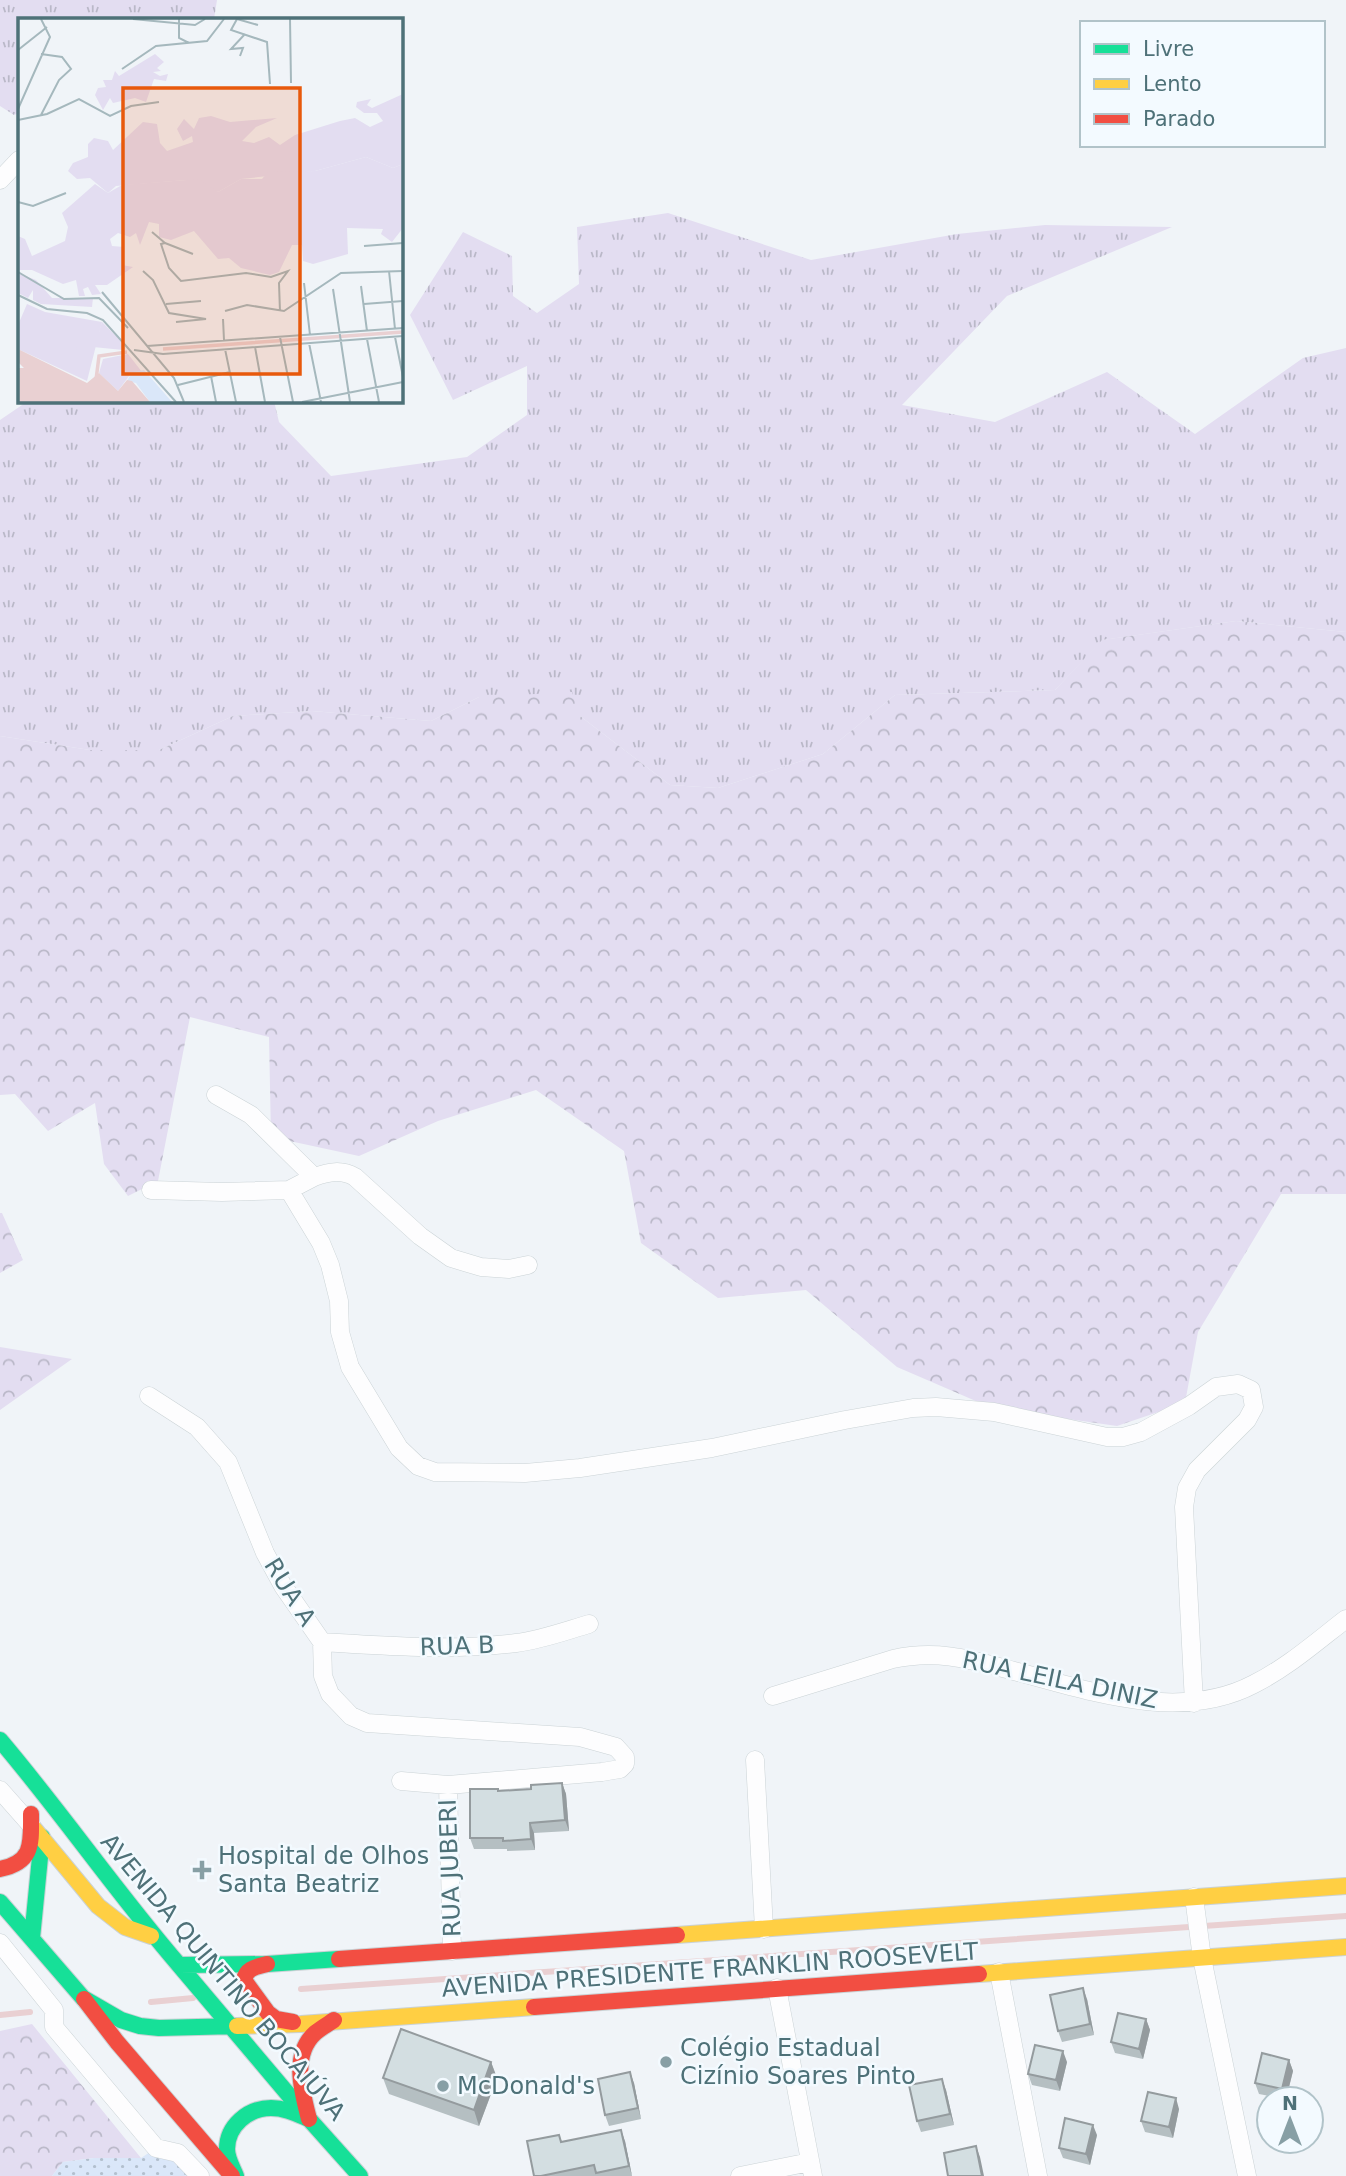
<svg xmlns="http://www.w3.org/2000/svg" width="1346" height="2176" viewBox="0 0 1346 2176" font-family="'DejaVu Sans',sans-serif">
<defs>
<pattern id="grass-tufts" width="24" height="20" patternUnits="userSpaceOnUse" patternTransform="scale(1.75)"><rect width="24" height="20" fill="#e3ddf1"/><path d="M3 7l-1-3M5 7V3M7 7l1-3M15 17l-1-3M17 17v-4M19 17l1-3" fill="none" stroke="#bab8c8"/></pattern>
<pattern id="forest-crowns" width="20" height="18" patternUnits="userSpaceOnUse" patternTransform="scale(1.75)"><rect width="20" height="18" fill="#e3ddf1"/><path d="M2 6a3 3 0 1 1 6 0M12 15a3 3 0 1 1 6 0" fill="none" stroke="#bab8c8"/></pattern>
<pattern id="sand-dots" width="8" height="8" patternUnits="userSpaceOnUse" patternTransform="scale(1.75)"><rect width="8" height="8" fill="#dae7f9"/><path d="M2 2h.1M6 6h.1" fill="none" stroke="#b3c0ce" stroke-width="1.8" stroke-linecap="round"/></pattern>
</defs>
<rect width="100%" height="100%" fill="#f0f4f8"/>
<path fill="url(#grass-tufts)" d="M0,0H217L214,19H19V113L14,115L0,106Z
M668,213L811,260L957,234L1045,225L1172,227L1007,296L902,405L995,422L1107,372L1195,434L1303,358L1346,348V632L1236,621L1103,640L1055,690L895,695L823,754L718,788L670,785L580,716L479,697L431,721L312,711L233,716L159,750H90L0,736V420L28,401H274L279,422L331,476L467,457L527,415V366L453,400L410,315L463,232L512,256L513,296L537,313L579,284L577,227Z"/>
<path fill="url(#forest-crowns)" d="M1236,621L1346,632V1194H1281L1198,1332L1185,1403L1117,1426L992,1408L897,1367L806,1290L718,1298L641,1243L624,1151L536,1090L438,1121L359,1156L271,1137L269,1037L190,1017L158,1181L128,1196L104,1164L95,1103L48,1131L15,1094L0,1095V736L90,750H159L233,716L312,711L431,721L479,697L572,692L580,716L670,785L718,788L823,754L895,695L1055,690L1102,640Z
M0,1213H2L23,1260L0,1273Z
M0,1347L72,1359L0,1410Z
M32,2024L141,2158H94L63,2162L52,2176H0V2031Z"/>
<path fill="url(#sand-dots)" d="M156,2148L200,2176H52L63,2162L94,2158H141Z"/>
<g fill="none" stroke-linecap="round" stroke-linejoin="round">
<path stroke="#e9d0d2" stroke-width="6" d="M301,1989L1346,1916
M151,2002L193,1998
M0,2015L30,2012"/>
<defs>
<path id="street" d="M0,180L19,160
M314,1177C329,1172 341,1169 355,1177L420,1236L451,1258L481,1267L509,1269L528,1265
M151,1190L222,1192L289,1190L314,1177L251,1115L216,1095
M289,1190L321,1243L330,1265L339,1301L340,1332L350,1367L399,1448L418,1466L435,1472L525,1473L580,1468L712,1448L845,1420L913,1408L936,1407L994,1412L1107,1437H1123L1141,1432L1189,1406L1216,1387L1238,1384L1251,1390L1254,1407L1247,1420L1197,1470L1187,1488L1184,1507L1194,1703
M149,1396L197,1427L228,1462L265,1553L283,1586L322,1642L323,1676L330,1694L351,1716L367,1723L580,1737L616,1747L625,1757V1764L620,1769L602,1772L448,1785L401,1781
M322,1642C388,1646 451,1651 516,1643C541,1640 565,1631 589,1624
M773,1696L893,1659C938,1649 972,1660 1014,1671C1090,1691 1180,1723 1254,1684C1288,1667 1316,1642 1346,1619
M755,1760L764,1929
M448,1785L452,1951
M0,1790L31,1825
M1194,1897L1202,1958L1247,2176
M0,1943L54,2010V2027L156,2148L178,2153L200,2176
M999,1972L1038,2176
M777,1988L813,2176
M740,2176L810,2162"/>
<path id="fast" d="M0,1740C62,1813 116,1892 179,1965L267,1964L339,1959
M0,1902L83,1998L121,2020L140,2026L159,2028L237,2026
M32,1938L42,1837
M179,1965L309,2119L360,2176
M236,2176C233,2168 227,2159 227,2149C227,2126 248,2108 271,2108C285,2108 297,2114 309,2119"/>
<path id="slow" d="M31,1825L98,1906L125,1927L151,1936
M677,1935L1346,1886
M979,1974L1346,1947
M237,2026L301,2024L534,2007"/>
<path id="jam" d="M0,1869C34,1862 31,1843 31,1814
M339,1959L677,1935
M267,1964C256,1967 246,1968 244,1980L268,2013L276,2019L293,2022
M84,1999L117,2042L232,2176
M534,2007L979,1974
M309,2119C302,2092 291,2055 315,2033C321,2028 328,2024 334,2020"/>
</defs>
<use href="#street" stroke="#cbd3d6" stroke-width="19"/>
<use href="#fast" stroke="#cad2d5" stroke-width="18"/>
<use href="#slow" stroke="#cad2d5" stroke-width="18"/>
<use href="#jam" stroke="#cad2d5" stroke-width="18"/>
<use href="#street" stroke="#fdfdfe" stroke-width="18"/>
<use href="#fast" stroke="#16e098" stroke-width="16"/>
<use href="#slow" stroke="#ffcf43" stroke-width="16"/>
<use href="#jam" stroke="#f24e42" stroke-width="16"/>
</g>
<path fill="#b5bfc2" d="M562,1783L566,1794L569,1831L534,1833L535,1850L507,1851V1849H474L470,1838L498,1791L531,1789Z
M1087,1999L1094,2035L1062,2042L1058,2031Z
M1146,2019L1150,2030L1143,2059L1115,2053L1111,2042Z
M1289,2060L1293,2071L1286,2099L1259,2094L1255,2083Z
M491,2062L497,2078L479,2126L389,2094L383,2078Z
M1067,2062L1060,2091L1032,2085L1028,2074Z
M634,2083L641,2119L609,2126L605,2115Z
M946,2090L954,2125L921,2132L917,2121Z
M1179,2109L1173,2138L1145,2132L1141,2121Z
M559,2135L562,2142L625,2141L632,2176H534Z
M1097,2135L1090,2165L1063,2158L1059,2148Z"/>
<path fill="#949b9e" d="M562,1783L566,1794L569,1831L565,1820Z
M530,1823L534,1833L535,1850L531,1839Z
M1083,1988L1087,1999L1094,2035L1090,2024Z
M1146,2019L1150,2030L1143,2059L1139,2049Z
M1063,2051L1067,2062L1060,2091L1056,2080Z
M1289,2060L1293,2071L1286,2099L1282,2089Z
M491,2062L497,2078L479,2126L474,2110Z
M630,2072L634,2083L641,2119L638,2108Z
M942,2079L946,2090L954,2125L950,2114Z
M1176,2098L1179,2109L1173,2138L1169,2127Z
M1093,2125L1097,2135L1090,2165L1086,2154Z
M621,2130L625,2141L632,2176L629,2166Z
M976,2146L980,2157L984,2176H982Z"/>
<path fill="#d3dee1" stroke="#949b9e" stroke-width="2" d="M562,1783L565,1820L530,1823L531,1839L503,1841V1838H470V1789H498V1791L531,1789V1785Z
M1083,1988L1090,2024L1058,2031L1050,1995Z
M1118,2013L1146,2019L1139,2049L1111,2042Z
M401,2029L491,2062L474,2110L383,2078Z
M1035,2045L1063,2051L1056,2080L1028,2074Z
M1262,2053L1289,2060L1282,2089L1255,2083Z
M630,2072L638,2108L605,2115L598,2079Z
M942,2079L950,2114L917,2121L909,2085Z
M1148,2092L1176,2098L1169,2127L1141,2121Z
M1065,2118L1093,2125L1086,2154L1059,2148Z
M621,2130L629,2166L596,2173L594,2165L541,2176H534L527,2141L559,2135L561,2142Z
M976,2146L982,2176H948L944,2153Z"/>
<g fill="#879fa5" stroke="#f3faff" stroke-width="2.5">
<path d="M198.5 1859.5h7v7h7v7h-7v7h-7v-7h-7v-7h7z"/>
<circle cx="666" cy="2062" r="7"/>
<circle cx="443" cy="2086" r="7"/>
</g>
<g text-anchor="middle" stroke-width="5" stroke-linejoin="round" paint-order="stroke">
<g font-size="24" fill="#4e7178" stroke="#f3faff">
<text transform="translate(290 1592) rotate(58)" y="8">RUA A</text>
<text transform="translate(457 1646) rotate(-2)" y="8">RUA B</text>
<text transform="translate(1060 1680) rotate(12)" y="8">RUA LEILA DINIZ</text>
<text transform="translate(450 1868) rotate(-92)" y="8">RUA JUBERI</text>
<text transform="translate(710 1970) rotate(-4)" y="8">AVENIDA PRESIDENTE FRANKLIN ROOSEVELT</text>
<text transform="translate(223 1977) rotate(50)" y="8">AVENIDA QUINTINO BOCAIÚVA</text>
</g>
<g font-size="24" fill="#4e7178" stroke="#f3faff" text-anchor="start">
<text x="218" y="1864">Hospital de Olhos<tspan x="218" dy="28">Santa Beatriz</tspan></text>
<text x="680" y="2056">Colégio Estadual<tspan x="680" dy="28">Cizínio Soares Pinto</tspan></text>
<text x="457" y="2094">McDonald's</text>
</g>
</g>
<g transform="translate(18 18)">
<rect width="385" height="385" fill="#f0f4f8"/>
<path d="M137,36L146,44L139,50L143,53L135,54L142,58L150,56L148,63L136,61L128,84L117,80L95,85L92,80L85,92L77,77L80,70L88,69L85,62H94L97,53L101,58ZM385,76V146L375,150L348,139L297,153L223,161L200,174L168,162L98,168L90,175L72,160L59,161L50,153L55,145L70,139V126L76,120L90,123L95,132L125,104L139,106L142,125L149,133L175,124L174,118L165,123L159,111L166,101L176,111L181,100L193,98L212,104L259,100L238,109L224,123L236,125L251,119L262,127L277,117L322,103L337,100L352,109L365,103L359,95H346L338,89L339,84L353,81L349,87L354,90Z" fill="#e3ddf1"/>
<path d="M348,139L375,150L385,146V210L374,224L363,216L365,211L329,210L330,236L295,246L285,243L284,227H274L261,254L252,257L223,250L211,240L200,241L176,213L153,222L141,219V206L131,204L122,227L118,215L112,219L100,215L92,221L94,228L106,229L104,247L115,249L89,267H77L83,276L74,277L70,269L65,271L67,278H61L58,262L45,266L14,252H0V218L7,221L14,238L47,223L50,209L44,195L77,166L90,175L104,167L181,161L200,174L223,161H244L250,154L297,153ZM0,255L18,262L34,280H75L74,289L23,286L15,282V272L10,280L0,275ZM9,286L27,294L84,304L69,363L0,331V307ZM110,336L124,354H114L100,373L81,355L85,341Z" fill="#e3ddf1"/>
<path d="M126,352L154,384H132L118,365L109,363L114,354Z" fill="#dae7f9"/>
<path d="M84,304L105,325V332L75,329L73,337L58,332L66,309L81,314Z" fill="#e3ddf1"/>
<path d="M0,331L69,365L81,355L100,373L109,362L114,363L132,384H0V350H6L0,344Z" fill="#e9d0d2"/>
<path fill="none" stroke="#e9d0d2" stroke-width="3.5" d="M145,331L385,314M78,362L81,338L109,334"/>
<path fill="none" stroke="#a5b8bd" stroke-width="2" d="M115,1L177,7L187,1M161,1V20L171,25M219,1L213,12L249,24L252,66M219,1L240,7M272,1L273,65M0,32L29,9M222,38L225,30L213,31L227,16M104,51L138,28L189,23L206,1M0,91L32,19L23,1M23,97L41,62L53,51L44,39L23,36M0,102L29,96L61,81L92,98L113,88L141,84M0,184L15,188L48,175M134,214L147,225L143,226L151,250L163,263L228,255L253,259L270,253L261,265L262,294M147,225L175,236M346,228L385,225M125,253L135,262L151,295L188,301L158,304M371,253L377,311M0,254L46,281L81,280L110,310M286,265L292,317M343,268L349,313M315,271L332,384M84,274L156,360L166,384M0,277L29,291L69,295L85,302L158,384M148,286L183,283M346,286L385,283M207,293L229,287L266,293L323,255L385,253M205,301L206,322M262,319L275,384M377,319L385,359M349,321L361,384M291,325L303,384M129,328L385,310M237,329L247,384M207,331L218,384M116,332L145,336L385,318M193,358L198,384M160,367L212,354M284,384L385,364"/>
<path fill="#e8590c" fill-opacity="0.15" stroke="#e8590c" stroke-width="3.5" d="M105,70H282V356H105Z"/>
<rect width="385" height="385" fill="none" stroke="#4e7178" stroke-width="3.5"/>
</g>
<rect x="1080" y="21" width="245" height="126" fill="#f3faff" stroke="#b1c3c9" stroke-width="2"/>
<rect x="1094" y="44" width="35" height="10" fill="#16e098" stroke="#b1c3c9" stroke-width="2"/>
<text x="1143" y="56" font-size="21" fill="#4e7178">Livre</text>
<rect x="1094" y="79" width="35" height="10" fill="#ffcf43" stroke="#b1c3c9" stroke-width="2"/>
<text x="1143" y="91" font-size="21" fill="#4e7178">Lento</text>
<rect x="1094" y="114" width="35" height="10" fill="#f24e42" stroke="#b1c3c9" stroke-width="2"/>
<text x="1143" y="126" font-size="21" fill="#4e7178">Parado</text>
<g transform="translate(1290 2120)"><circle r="33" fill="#f3faff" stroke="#b1c3c9" stroke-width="2"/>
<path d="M0-5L12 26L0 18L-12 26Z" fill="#879fa5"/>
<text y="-10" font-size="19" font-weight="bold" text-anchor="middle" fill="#4e7178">N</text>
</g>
</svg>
